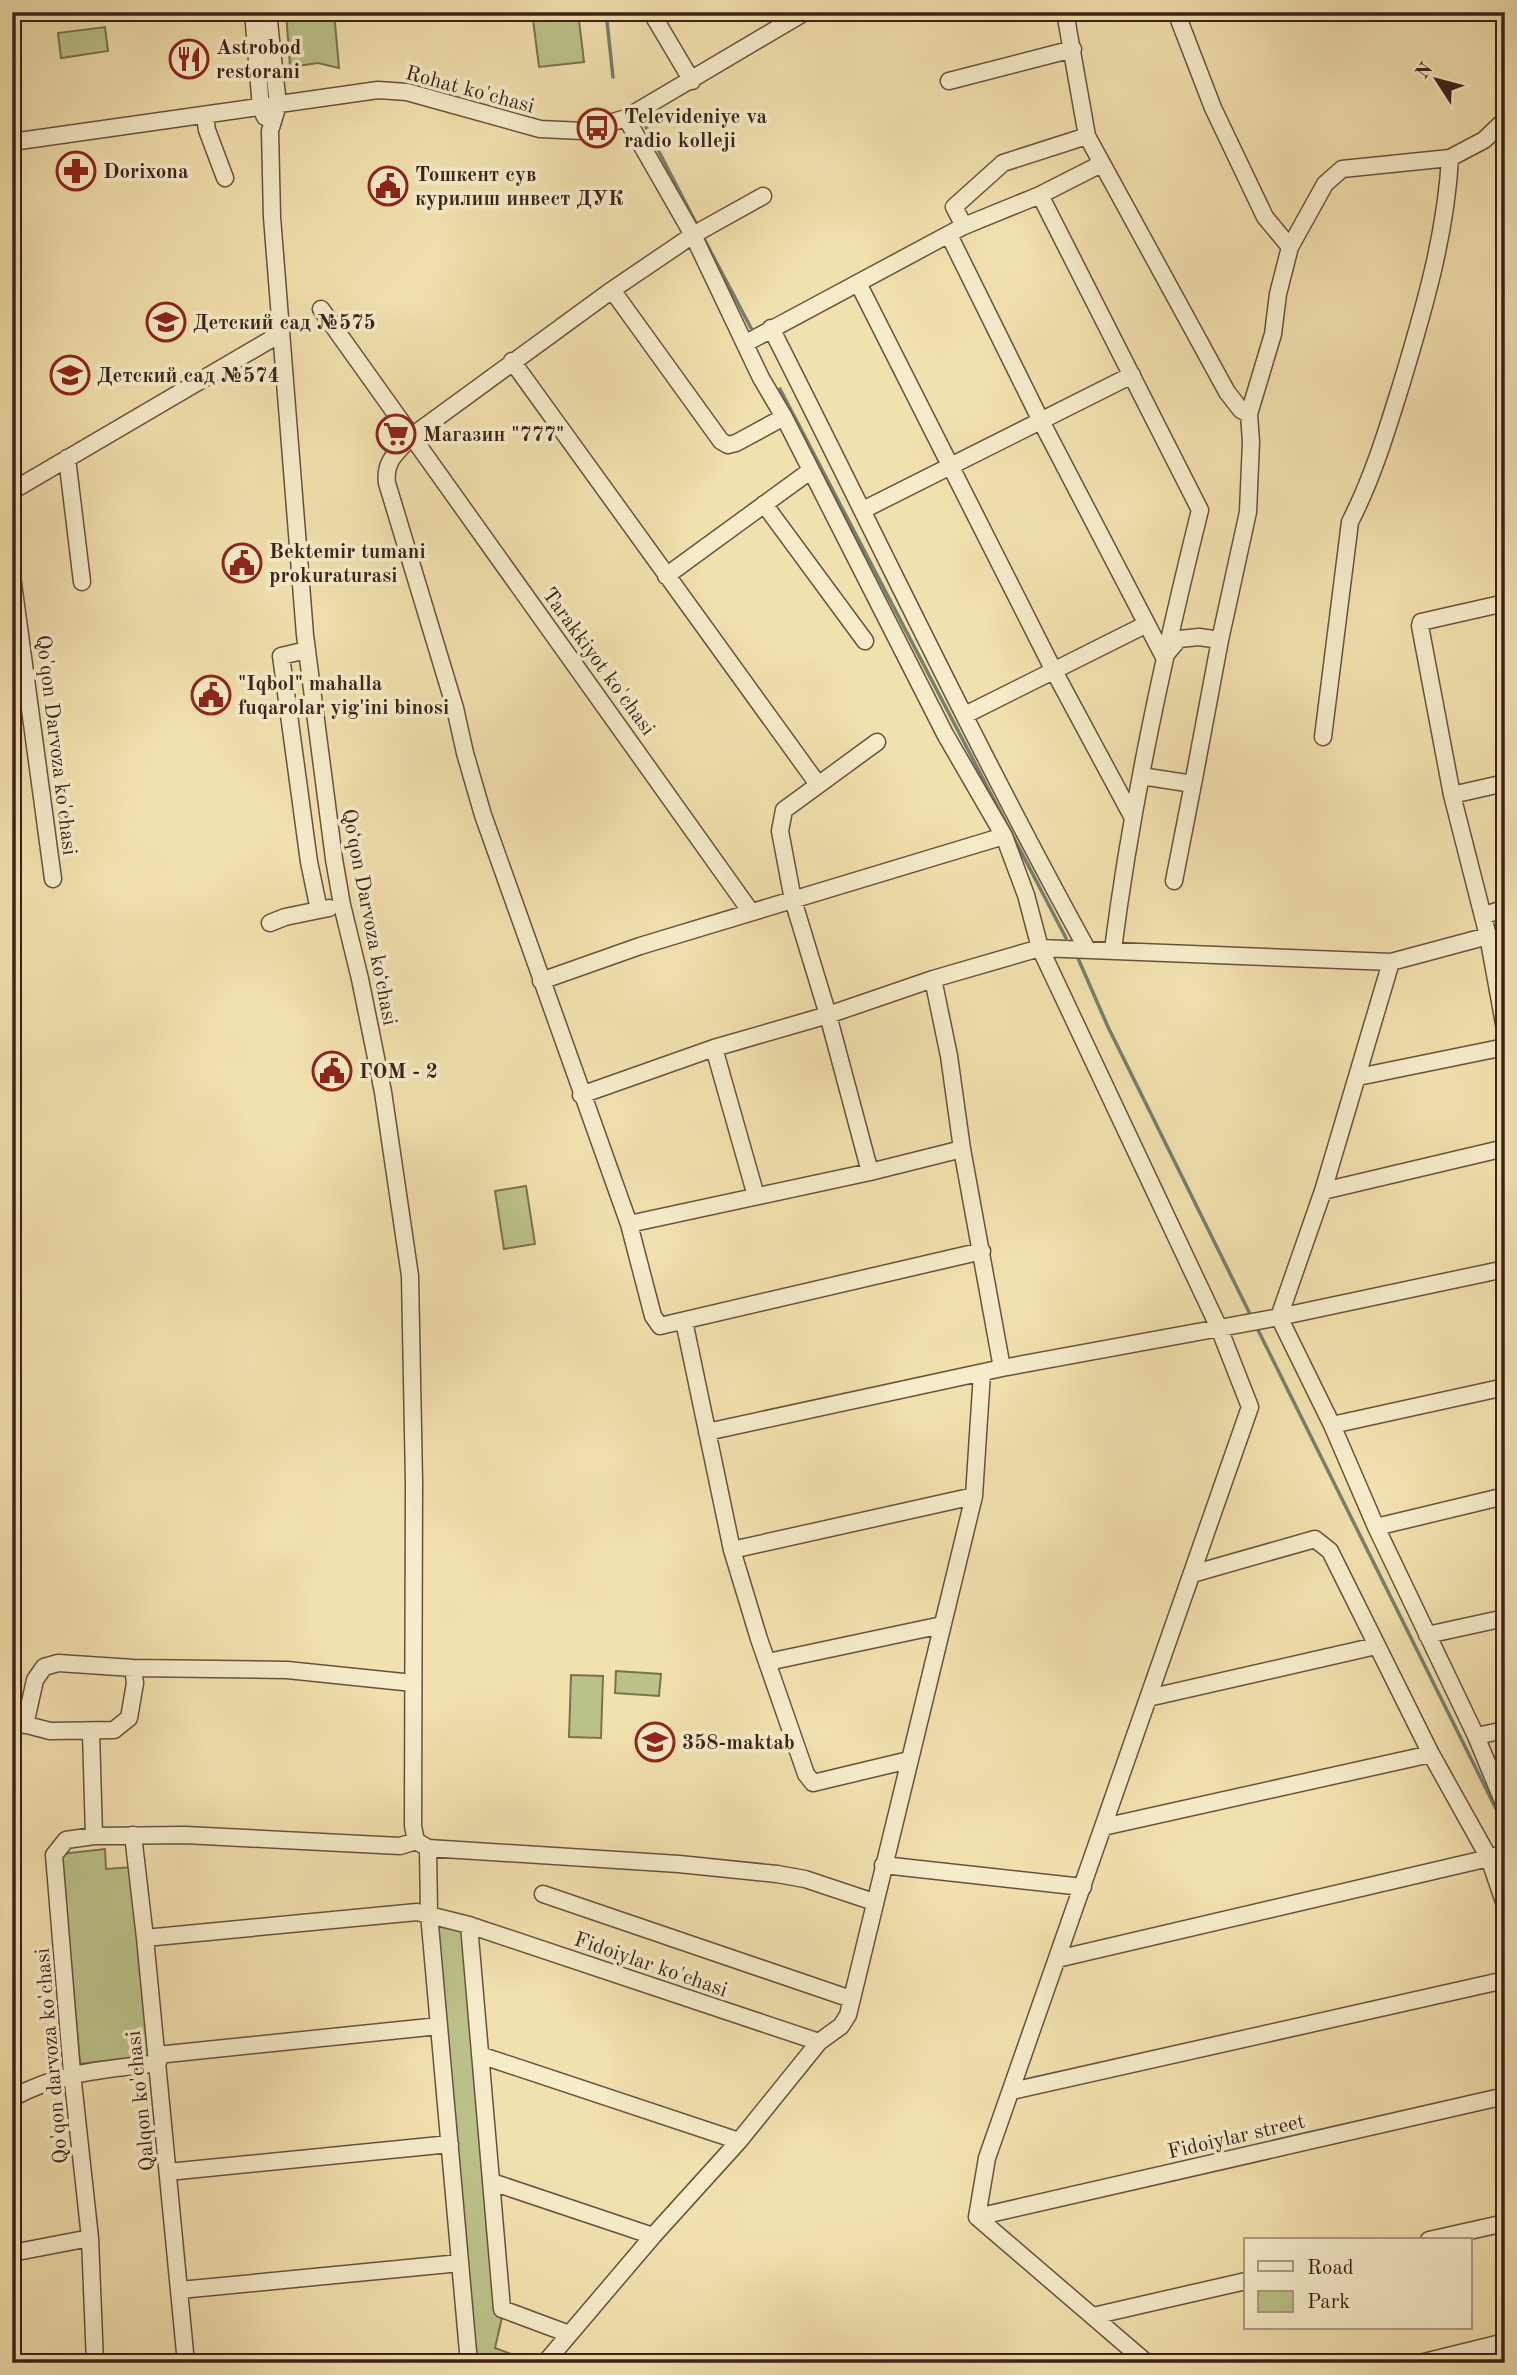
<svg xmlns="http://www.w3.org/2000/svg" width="1517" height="2375" viewBox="0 0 1517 2375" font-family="'Old Standard TT',serif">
<rect width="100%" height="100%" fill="#f1e1ae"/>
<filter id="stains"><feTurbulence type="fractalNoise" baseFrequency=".00286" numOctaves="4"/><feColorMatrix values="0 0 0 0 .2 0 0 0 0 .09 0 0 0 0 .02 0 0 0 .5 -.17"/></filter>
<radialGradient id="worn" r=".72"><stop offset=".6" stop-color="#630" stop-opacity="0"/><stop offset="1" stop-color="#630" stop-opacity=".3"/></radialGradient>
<path fill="#bbc289" stroke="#7b7251" stroke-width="2" d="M286,12H334L339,68L318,63L290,67Z
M532,12H578L584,62L539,67Z
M105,27L108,51L61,58L58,33Z
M526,1186L535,1244L504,1249L495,1191Z
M616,1671L661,1674L659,1696L615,1693Z
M571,1675L603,1676L601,1738L569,1737Z
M105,1849L106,1869L133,1867L149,2056L80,2064L61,1854Z
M438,1923L464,1930L503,2313L495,2348L536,2363H476L434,1932Z"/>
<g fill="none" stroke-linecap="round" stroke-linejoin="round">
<path stroke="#75806e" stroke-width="3.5" d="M606,12L613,77
M643,121L697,225
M702,235L751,328
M780,389L1066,938
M1077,956L1108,1027L1251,1316
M1256,1326L1505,1827"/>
<defs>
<path id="minor" d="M253,12L261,108L265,117
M268,12L278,105L270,131L272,217L305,635L334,859L342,905L360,979L383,1092L410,1276L414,1482L413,1826L416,1841
M651,12L692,81
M1065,12L1087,136L1227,392L1241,410L1249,414
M1176,12L1213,108L1265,217L1290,247
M949,81L1073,49
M205,116L207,130L225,178
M626,118L693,235L761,378L784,417L945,734L1004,836L1026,895L1040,948L1219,1328L1250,1407L987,2158L977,2217
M12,142L378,90L407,92L540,129L583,131L626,118L805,12
M1040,195L1101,164
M763,196L693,235L612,290L412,436C398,452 384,460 387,483L455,708L465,753L483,815L629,1224L653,1316L660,1326L982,1251
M964,226L1040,195L1200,510C1164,655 1132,801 1113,949
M949,235L1041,421L1164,657
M858,283L1054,671L1133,818
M612,290L721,441L728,445L736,443L784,417
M321,309L751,912
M771,328C876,535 975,746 1087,949
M746,343L964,226L954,207L1003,163L1087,136
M512,361L817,783
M67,458L82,582
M12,491L280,334
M764,504L865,641
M863,510L1132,375
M12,576L53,879
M666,576L810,471
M1505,603L1421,622L1420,626L1452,795L1488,936L1505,1029
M307,650L281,656L309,862L319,910
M1167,653L1179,639L1199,637L1220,640
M965,715L1147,624
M1323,737L1350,522C1373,477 1387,430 1402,382C1424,309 1446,234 1450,158L1484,140L1505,120
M1141,776L1193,784L1220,640L1248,512L1251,442L1249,414L1273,334L1278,294L1290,247L1325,184L1342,169L1450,158
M1452,795L1505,783
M1174,881L1193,784
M1483,916L1505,908
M270,923L285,917L329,908
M1391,962L1323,1191L1279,1317L1332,1425L1376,1527L1476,1736L1505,1806
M933,979L949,1056L962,1149L1002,1368
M541,981L640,946L1004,836
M714,1048L756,1196
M1358,1077L1505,1047
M581,1095L714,1048L828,1015L933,979L1040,948L1391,962L1488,936
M870,1172L828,1015L793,900L780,831L784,810L877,742
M1323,1191L1505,1148
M629,1224L870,1172L962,1149
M684,1321L732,1550L759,1639L806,1774L813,1783L909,1760
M1332,1425L1505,1387
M707,1432L1002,1368L1279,1317L1505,1269
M1376,1527L1505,1496
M732,1550L974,1496
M1192,1574L1315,1539L1330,1551L1431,1754L1489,1858L1505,1905
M1427,1635L1505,1618
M768,1662L942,1625
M1148,1698L1376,1646
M12,1721L50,1731L114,1730L129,1718L135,1683L133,1668
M25,1725L35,1680L44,1667L58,1663L133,1668L287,1670L413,1683
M91,1732L94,1836L66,1840L54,1855L72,2073L90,2238L95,2363
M1476,1736L1505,1730
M1103,1827L1431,1754
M133,1835L145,1938L186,2363
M94,1836L185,1835L400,1846L416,1841L428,1848L679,1864L777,1874L805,1879L874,1902
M428,1848L429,1914L469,2363
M883,1865L1083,1887
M543,1894L851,1999
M469,1925L502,2309L569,2334
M145,1938L417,1912L469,1925L819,2042
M1057,1959L1489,1858L1505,1853
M157,2055L439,2026
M480,2055L739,2141
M1012,2091L1505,1980
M12,2098C63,2071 102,2070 158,2063
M168,2172L450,2144
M492,2182L653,2236
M977,2217L1505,2096
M977,2217L1147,2363
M1429,2240L1505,2223
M12,2253L90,2238
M180,2290L460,2263
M1093,2316L1246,2281
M545,2363L653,2236L739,2141L819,2042L841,2026L848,2015L974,1496L982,1373
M1420,2363L1505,2342"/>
</defs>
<use href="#minor" stroke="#68523e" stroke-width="19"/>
<use href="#minor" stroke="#f6ecca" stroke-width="16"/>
</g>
<defs>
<symbol id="restaurant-ring" viewBox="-11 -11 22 22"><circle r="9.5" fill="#f6ecca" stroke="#8f2418" stroke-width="1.5"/><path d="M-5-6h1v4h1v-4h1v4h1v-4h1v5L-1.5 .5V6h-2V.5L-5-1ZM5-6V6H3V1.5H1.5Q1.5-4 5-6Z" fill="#8f2418"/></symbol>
<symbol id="bus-ring" viewBox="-11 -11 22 22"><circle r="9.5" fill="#f6ecca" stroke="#8f2418" stroke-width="1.5"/><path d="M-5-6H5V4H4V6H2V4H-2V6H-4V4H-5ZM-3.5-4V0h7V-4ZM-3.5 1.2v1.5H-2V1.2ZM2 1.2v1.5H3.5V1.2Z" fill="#8f2418"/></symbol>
<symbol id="pharmacy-ring" viewBox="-11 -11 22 22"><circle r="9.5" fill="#f6ecca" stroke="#8f2418" stroke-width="1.5"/><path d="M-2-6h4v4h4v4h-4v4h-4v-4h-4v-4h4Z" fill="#8f2418"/></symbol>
<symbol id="civic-ring" viewBox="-11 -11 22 22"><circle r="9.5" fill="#f6ecca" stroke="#8f2418" stroke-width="1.5"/><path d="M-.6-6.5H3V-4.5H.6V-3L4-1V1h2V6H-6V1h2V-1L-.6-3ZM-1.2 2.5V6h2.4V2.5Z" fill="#8f2418"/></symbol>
<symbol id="school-ring" viewBox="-11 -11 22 22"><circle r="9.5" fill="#f6ecca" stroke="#8f2418" stroke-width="1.5"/><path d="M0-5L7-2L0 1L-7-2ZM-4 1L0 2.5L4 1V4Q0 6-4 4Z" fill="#8f2418"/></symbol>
<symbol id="supermarket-ring" viewBox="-11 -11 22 22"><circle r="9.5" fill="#f6ecca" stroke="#8f2418" stroke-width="1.5"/><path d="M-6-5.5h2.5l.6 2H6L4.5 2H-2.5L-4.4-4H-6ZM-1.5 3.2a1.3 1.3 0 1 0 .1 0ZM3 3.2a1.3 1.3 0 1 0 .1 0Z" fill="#8f2418"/></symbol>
</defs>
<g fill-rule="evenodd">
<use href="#restaurant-ring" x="167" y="37" width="44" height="44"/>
<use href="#bus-ring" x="575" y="106" width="44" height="44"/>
<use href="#pharmacy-ring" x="54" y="149" width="44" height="44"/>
<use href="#civic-ring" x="366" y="164" width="44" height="44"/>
<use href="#school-ring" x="144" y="300" width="44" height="44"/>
<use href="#school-ring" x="48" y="353" width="44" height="44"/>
<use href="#supermarket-ring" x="374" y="412" width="44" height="44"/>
<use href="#civic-ring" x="220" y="541" width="44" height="44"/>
<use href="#civic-ring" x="189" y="673" width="44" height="44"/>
<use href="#civic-ring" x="310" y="1049" width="44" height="44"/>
<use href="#school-ring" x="633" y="1720" width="44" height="44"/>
</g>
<g text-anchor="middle" stroke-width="7" stroke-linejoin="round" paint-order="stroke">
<g font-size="21" font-weight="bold" fill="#3b2219" stroke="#f6ecca" text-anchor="start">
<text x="216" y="54">Astrobod<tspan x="216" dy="24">restorani</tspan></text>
<text x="624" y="123">Televideniye va<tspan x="624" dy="24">radio kolleji</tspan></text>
<text x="103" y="178">Dorixona</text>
<text x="415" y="181">Тошкент сув<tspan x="415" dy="24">курилиш инвест ДУК</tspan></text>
<text x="193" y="329">Детский сад №575</text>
<text x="97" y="382">Детский сад №574</text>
<text x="423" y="441">Магазин "777"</text>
<text x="269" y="558">Bektemir tumani<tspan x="269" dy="24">prokuraturasi</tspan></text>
<text x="238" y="690">"Iqbol" mahalla<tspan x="238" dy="24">fuqarolar yig'ini binosi</tspan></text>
<text x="359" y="1078">ГОМ - 2</text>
<text x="682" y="1749">358-maktab</text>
</g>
<g font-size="21" fill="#3b2219" stroke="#f6ecca">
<text transform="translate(470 89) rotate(15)" y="7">Rohat ko'chasi</text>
<text transform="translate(599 661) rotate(54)" y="7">Tarakkiyot ko'chasi</text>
<text transform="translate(57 745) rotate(83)" y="7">Qo'qon Darvoza ko'chasi</text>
<text transform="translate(370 917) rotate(79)" y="7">Qoʻqon Darvoza koʻchasi</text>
<text transform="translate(651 1964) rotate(19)" y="7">Fidoiylar ko'chasi</text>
<text transform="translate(51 2056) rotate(-95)" y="7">Qo'qon darvoza ko'chasi</text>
<text transform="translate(140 2101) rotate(-96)" y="7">Qalqon ko'chasi</text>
<text transform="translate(1236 2136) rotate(-13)" y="7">Fidoiylar street</text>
</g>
</g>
<rect width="1517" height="2375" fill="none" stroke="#f1e1ae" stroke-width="42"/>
<rect x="14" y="14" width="1489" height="2347" fill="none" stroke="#3b2219" stroke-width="3.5"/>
<rect x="21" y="21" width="1475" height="2333" fill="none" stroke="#3b2219" stroke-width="2"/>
<rect x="1244" y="2238" width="228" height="91" fill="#f6ecca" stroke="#ab9b83" stroke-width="2"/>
<rect x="1258" y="2261" width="35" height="10" fill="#f6ecca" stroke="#ab9b83" stroke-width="2"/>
<text x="1307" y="2274" font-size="21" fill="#3b2219">Road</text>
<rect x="1258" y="2291" width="35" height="21" fill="#bbc289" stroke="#ab9b83" stroke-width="2"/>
<text x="1307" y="2308" font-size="21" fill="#3b2219">Park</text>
<g transform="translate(1437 80) rotate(306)" stroke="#f6ecca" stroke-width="5" paint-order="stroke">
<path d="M0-5L12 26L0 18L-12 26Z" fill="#3b2219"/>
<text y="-10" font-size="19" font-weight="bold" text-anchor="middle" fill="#3b2219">N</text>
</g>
<rect width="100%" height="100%" filter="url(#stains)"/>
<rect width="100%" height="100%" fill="url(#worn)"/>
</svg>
